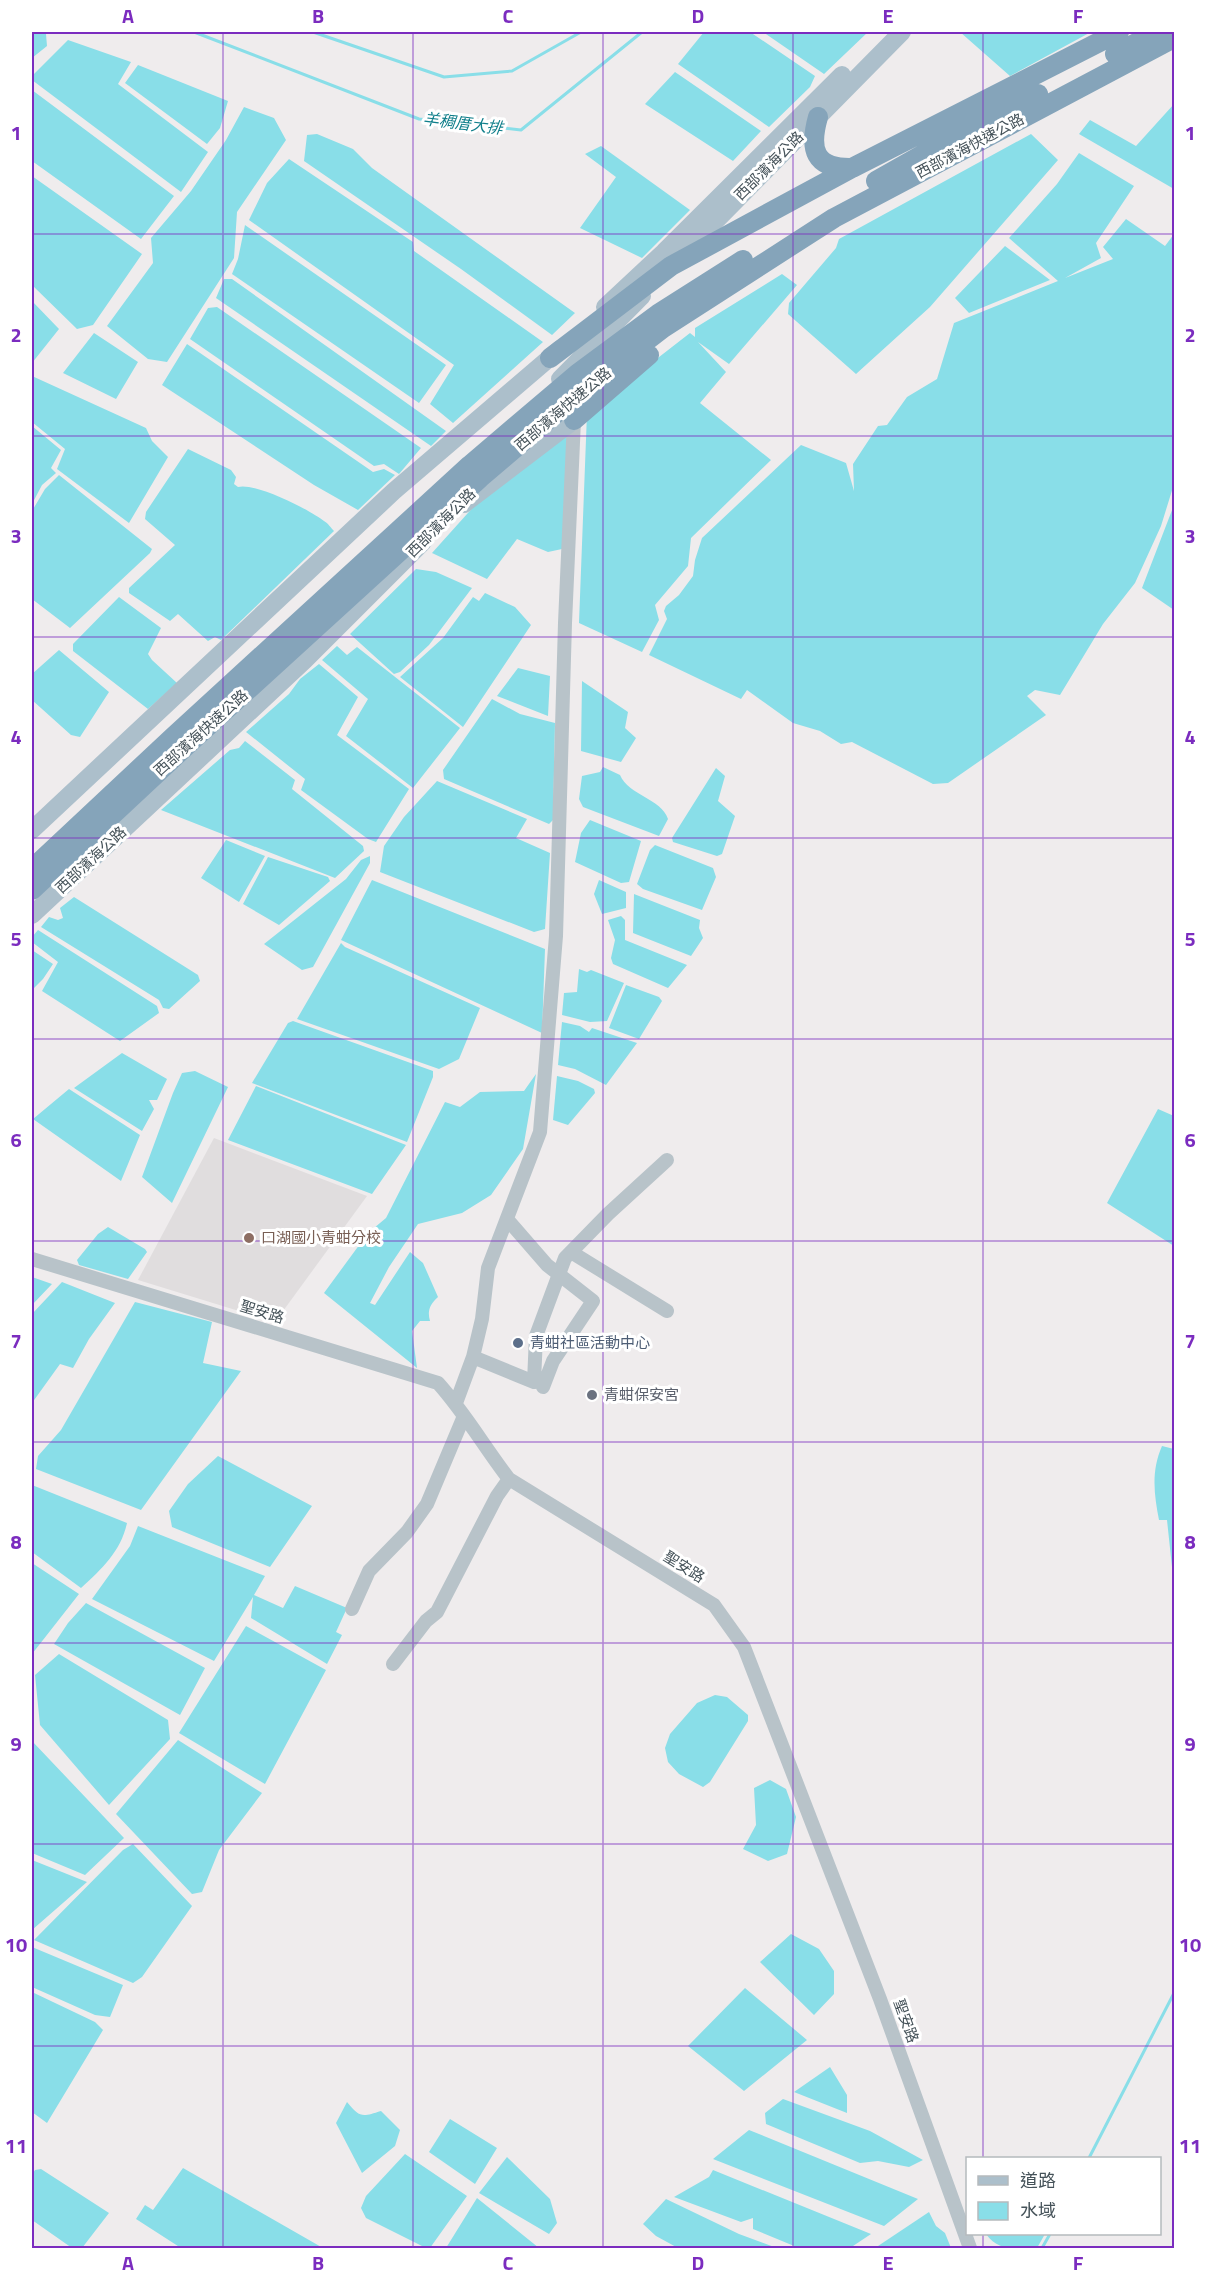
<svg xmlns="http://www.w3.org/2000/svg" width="1206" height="2280" viewBox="0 0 1206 2280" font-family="'Titillium Web','Noto Sans TC',sans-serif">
<rect width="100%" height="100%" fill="#efeced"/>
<path fill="#e0ddde" d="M214,1138L367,1196L275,1322L138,1280Z"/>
<path fill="#89dee8" d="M32,32L46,34L47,46L32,58Z
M704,32H750L815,76L810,87L769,127L678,64Z
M763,32H868L824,74Z
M960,32H1091L1010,76Z
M68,40L131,62L118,84L208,152L181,192L32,80V76Z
M138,65L228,101L220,128L207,144L125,83Z
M675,72L761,131L733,161L645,104Z
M32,90L174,196L141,239L32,161Z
M1174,104V189L1079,134L1090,120L1136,146Z
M244,107L274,118L286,140L237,212L234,258L167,362L148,359L107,326L153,263L151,238L191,191L226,140Z
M317,134L353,149L372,168L575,313L552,335L461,269L304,161L307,135Z
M1031,134L1058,160L930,307L856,374L788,314L789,303L836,248L839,239Z
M601,146L690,210L642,258L580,228L616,177L585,154Z
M1079,153L1134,186L1096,243L1101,258L1065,278L1113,259L1103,247L1126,219L1165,246L1174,234V484L1161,526L1135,583L1103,624L1060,695L1035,690L1027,696L1046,715L948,783L933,784L852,742L841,744L820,731L793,723L747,690L741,699L649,655L667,619L664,611L666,606L679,595L693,576L695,560L702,538L801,445L846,463L854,491L853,464L878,426L887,425L907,397L937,379L954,323L1058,281L1009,238L1057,184Z
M289,159L413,242L414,251L543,342L453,423L430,404L454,365L249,220L267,183Z
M32,176L142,254L93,325L77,329L32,285Z
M245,225L446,365L419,403L232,274L238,259Z
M1005,246L1050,280L969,313L955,298Z
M782,274L797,285L729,364L698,342L726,372L700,403L771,460L691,538L688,566L655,605L659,620L642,652L579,623L587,413L690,333L695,337V328Z
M224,279H232L446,431L431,446L216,298Z
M32,301L59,329L32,363Z
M217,307L421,448L399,474L384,464L374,466L190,339L208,308Z
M94,333L138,362L116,399L63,373Z
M187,344L373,472L384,469L395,475L358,510L314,485L162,385Z
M32,376L146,428L152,441L168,457L129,523L57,469L65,449L32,422Z
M32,426L61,450L51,468L56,473L42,485L32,504Z
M569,426L562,549L548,552L517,539L487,579L432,553L476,504Z
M188,449L231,470L236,477L234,484L238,487C255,482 310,510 324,521C328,523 331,528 334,531L221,640L215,637L208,641L178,614L170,621L129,593V588L175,545L145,519L146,512Z
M59,475L152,549L150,553L70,628L32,599V511L45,489Z
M1174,505V610L1142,588Z
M416,569L436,572L472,588L429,645L400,672L394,674L350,634Z
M485,593L515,607L531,625L463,727L400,677L443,638L473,597L479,601Z
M119,597L161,628L148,654L152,660L177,683L148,709L73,651V644Z
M337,646L347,655L357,647L460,728L413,788L346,736L368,699L322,660Z
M59,650L109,692L80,737L71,735L32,700V674Z
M319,664L358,697L337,735L409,789L376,842L368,839L301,790L305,779L246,732L289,694L300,679Z
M518,668L550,676L548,716L497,696Z
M582,681L628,712L625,728L636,738L621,762L581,751Z
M492,699L520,714L555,723L553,820L549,824L444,779L443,770Z
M245,741L295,780L292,789L363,846L364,851L335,878L161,810L230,750L239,748Z
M603,767L620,775C629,796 661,798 668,819L659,836L583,807L579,799L582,776L600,772Z
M716,768L725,776L718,801L735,816L722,854L717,856L673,842L672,838Z
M437,781L527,819L516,838L550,853L545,929L534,932L380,872L384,846L404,817Z
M590,820L641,841L629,882L621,883L575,862L581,833Z
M226,840L265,856L239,902L201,878Z
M655,845L713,868L716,877L702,910L643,889L637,884L650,850Z
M370,856V863L313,967L302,970L264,944L346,879L361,860Z
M268,857L328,877L330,881L279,925L243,904Z
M372,880L545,949L542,1033L341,940Z
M599,880L626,892V908L602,914L594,894Z
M634,894L700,920L699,928L703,938L691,956L633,933Z
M74,897L198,975L200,981L169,1009L163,1008L159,1000L41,927L49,917L58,920L63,918L60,908Z
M621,916L625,920V940L687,965L668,988L613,964L611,958L615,940L608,920Z
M38,930L157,1006L159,1013L120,1041L42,991L58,962L32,942V937Z
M341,943L345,947L480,1008L459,1059L439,1069L297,1019Z
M32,950L53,964L43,979L32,990Z
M579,969L587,972L591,970L624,983L607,1021L590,1022L562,1015L564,993L577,992Z
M626,985L659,997L662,1001L639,1039L609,1028Z
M293,1021L433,1071V1077L407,1142L252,1083L288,1023Z
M562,1022L580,1026L589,1032L592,1028L637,1043L606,1085L575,1069L558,1065Z
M122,1053L167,1079L157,1100H149L154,1109L142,1131L74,1088Z
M195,1071L228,1087L172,1203L142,1177L173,1093L182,1073Z
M536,1074L523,1149L491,1195L462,1213L418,1224L389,1267L370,1303L375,1305L410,1252L423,1263L438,1297C430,1304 427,1311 430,1321H420L412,1331L417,1368L324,1293L368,1233L386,1218L445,1102L460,1107L480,1092L524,1091Z
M557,1076L578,1081L594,1089L595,1093L568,1125L553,1120Z
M256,1086L406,1145L372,1194L228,1140Z
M69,1089L140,1135L121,1181L33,1119Z
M1158,1109L1174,1116V1246L1107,1203Z
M108,1227L145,1249L147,1252L128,1279L79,1265L77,1260L98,1234Z
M32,1277L52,1284L32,1305Z
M62,1282L115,1303L89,1339L73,1368L60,1364L32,1403V1314Z
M135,1302L212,1322L203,1363L241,1371L141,1510L36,1469L38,1456L61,1430Z
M1162,1446L1174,1449V1586L1167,1520H1159C1154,1494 1151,1471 1162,1446Z
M218,1456L312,1506L270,1567L172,1527L169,1511L188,1484Z
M32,1485L127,1523C121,1551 102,1569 81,1588L32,1552Z
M138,1526L265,1576L254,1595L283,1608L295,1586L347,1608L336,1632L342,1635L327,1664L251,1618L253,1597L214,1661L92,1599L130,1546Z
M32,1563L79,1594L32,1654Z
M86,1603L205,1668L180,1715L54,1644L68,1623Z
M246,1626L326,1670L265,1784L179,1733Z
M59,1654L168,1720L170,1739L109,1805L40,1725L35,1675Z
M715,1695L727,1697L748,1715V1721L710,1782L703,1787L679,1774L668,1762L665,1748L670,1734L697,1703Z
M178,1740L262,1793L219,1850L202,1892L192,1894L116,1814Z
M32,1741L124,1838L85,1875L32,1853Z
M770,1780L786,1789L796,1817L787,1854L768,1861L743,1849L756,1825L754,1788Z
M133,1844L192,1906L142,1977L133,1983L34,1940L123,1850Z
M32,1860L87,1882L32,1930Z
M791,1934L819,1949L834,1971V1994L814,2015L760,1962Z
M32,1947L123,1985L110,2017L95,2015L32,1987Z
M745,1988L807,2040L744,2091L688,2046Z
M32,1992L95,2022L103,2030L47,2123L32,2112Z
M830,2067L847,2095V2113L794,2092Z
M783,2099L870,2131L923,2160L909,2167L878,2161L860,2163L766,2124L765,2113Z
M347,2102C360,2118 362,2117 381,2111L400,2130L395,2146L362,2173L336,2123Z
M450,2119L497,2148L475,2184L429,2152Z
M749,2130L918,2199L884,2226L713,2159Z
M405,2154L467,2196L430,2248H426L366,2218L361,2208L366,2196Z
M507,2157L550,2199L557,2223L549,2234L479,2193Z
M183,2168L323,2248H181L136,2219L145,2205L153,2210Z
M41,2169L109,2213L82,2248H72L32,2220V2175L35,2170Z
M713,2170L871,2234L850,2248H799L753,2229V2218L741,2222L674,2197L709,2177Z
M477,2198L539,2248H446Z
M666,2199L739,2234L777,2248H678L656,2236L643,2224Z
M929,2212L936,2226L945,2233L951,2248H875Z
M986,2234H1045L1037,2248C1017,2248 998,2252 986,2234Z"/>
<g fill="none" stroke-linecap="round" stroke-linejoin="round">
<path stroke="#89dee8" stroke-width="3" d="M194,32L419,119L521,130L642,32
M313,32L444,77L512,71L581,32
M1089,2158L1174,1993
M1042,2248L1050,2234"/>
<path stroke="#b8c3c9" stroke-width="14" d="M507,1219L547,1265L593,1301L553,1361L543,1387
M571,1252L667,1311
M32,1259L438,1383C465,1413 485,1448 509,1479L714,1605L744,1647L880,1999L970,2248
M473,1357L534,1382L536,1336L565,1258L608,1214L667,1160
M456,1403L473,1357L482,1319L488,1268L540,1132L556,936L565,623L574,420L573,416
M352,1609L369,1571L407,1532L427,1504L464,1416
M393,1664L426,1621L437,1612L497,1496L509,1479"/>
<path stroke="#acbfcb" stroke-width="18" d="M678,259L902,32
M605,307L664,252L842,75
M560,379L642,296
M464,504L574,420
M32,830L394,491L560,349
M32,915L305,660L423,542"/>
<path stroke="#85a4ba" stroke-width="20" d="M1115,54L1157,32
M818,117C809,149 814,169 852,168
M876,181L929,151L1038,94
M550,358L671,266L852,168L1119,32
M574,420L649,355
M32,869L174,736L470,465L577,374L658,314L743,260
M32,890L184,748L480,478L589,385L663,328L834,218L1174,38"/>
</g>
<path fill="none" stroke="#7b2cbf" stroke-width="1.5" stroke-opacity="0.55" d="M223,32V2248M413,32V2248M603,32V2248M793,32V2248M983,32V2158M32,234H1174M32,436H1174M32,637H1174M32,838H1174M32,1039H1174M32,1241H1174M32,1442H1174M32,1643H1174M32,1844H1174M32,2046H1174M983,2234V2248"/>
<circle fill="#8d6e63" stroke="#fff" stroke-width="2" cx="249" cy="1238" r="6"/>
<circle fill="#5c6f8a" stroke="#fff" stroke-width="2" cx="518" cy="1343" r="6"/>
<circle fill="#6b7280" stroke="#fff" stroke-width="2" cx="592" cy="1395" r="6"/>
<g text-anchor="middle" stroke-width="6" stroke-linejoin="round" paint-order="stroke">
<g font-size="15" fill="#455259" stroke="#fff">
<text transform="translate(970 146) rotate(-28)" y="5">西部濱海快速公路</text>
<text transform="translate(769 166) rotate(-45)" y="5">西部濱海公路</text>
<text transform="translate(563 409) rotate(-40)" y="5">西部濱海快速公路</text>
<text transform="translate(441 523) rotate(-45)" y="5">西部濱海公路</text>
<text transform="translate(201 733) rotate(-42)" y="5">西部濱海快速公路</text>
<text transform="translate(91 860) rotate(-43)" y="5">西部濱海公路</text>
<text transform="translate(262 1312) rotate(17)" y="5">聖安路</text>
<text transform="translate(684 1567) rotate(32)" y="5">聖安路</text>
<text transform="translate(906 2021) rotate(70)" y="5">聖安路</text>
</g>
<g font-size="15" fill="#785e54" stroke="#fff" text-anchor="start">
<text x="261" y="1243">口湖國小青蚶分校</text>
</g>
<g font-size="15" fill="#4e5e75" stroke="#fff" text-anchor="start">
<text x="530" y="1348">青蚶社區活動中心</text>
</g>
<g font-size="15" fill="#5b616d" stroke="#fff" text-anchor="start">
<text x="604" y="1400">青蚶保安宮</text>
</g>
<g font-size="16" font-style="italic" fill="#107f8b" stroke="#fff">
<text transform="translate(463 123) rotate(7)" y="6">羊稠厝大排</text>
</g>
</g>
<rect width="1206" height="2280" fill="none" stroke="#ffffff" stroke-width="66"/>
<rect x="966" y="2157" width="195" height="78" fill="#ffffff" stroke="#b5babd" stroke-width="1.5"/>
<rect x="978" y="2176" width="30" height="9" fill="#acbfcb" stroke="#b5babd" stroke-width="1.5"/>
<text x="1020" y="2187" font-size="18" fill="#455259">道路</text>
<rect x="978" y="2202" width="30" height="18" fill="#89dee8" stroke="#b5babd" stroke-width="1.5"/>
<text x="1020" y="2217" font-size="18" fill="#455259">水域</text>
<rect x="33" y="33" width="1140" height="2214" fill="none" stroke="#7b2cbf" stroke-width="2"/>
<g font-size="20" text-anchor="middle" font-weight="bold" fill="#7b2cbf">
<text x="128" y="23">A</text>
<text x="318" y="23">B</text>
<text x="508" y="23">C</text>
<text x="698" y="23">D</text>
<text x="888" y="23">E</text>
<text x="1078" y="23">F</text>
<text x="16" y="140">1</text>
<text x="1190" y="140">1</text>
<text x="16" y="342">2</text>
<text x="1190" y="342">2</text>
<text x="16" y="543">3</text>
<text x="1190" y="543">3</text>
<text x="16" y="744">4</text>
<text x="1190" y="744">4</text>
<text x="16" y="946">5</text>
<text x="1190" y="946">5</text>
<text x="16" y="1147">6</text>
<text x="1190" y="1147">6</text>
<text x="16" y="1348">7</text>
<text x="1190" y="1348">7</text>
<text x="16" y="1549">8</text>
<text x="1190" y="1549">8</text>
<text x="16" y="1751">9</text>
<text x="1190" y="1751">9</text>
<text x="16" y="1952">10</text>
<text x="1190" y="1952">10</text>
<text x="16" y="2153">11</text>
<text x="1190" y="2153">11</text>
<text x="128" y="2270">A</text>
<text x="318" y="2270">B</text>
<text x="508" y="2270">C</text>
<text x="698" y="2270">D</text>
<text x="888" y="2270">E</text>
<text x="1078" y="2270">F</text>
</g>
</svg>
